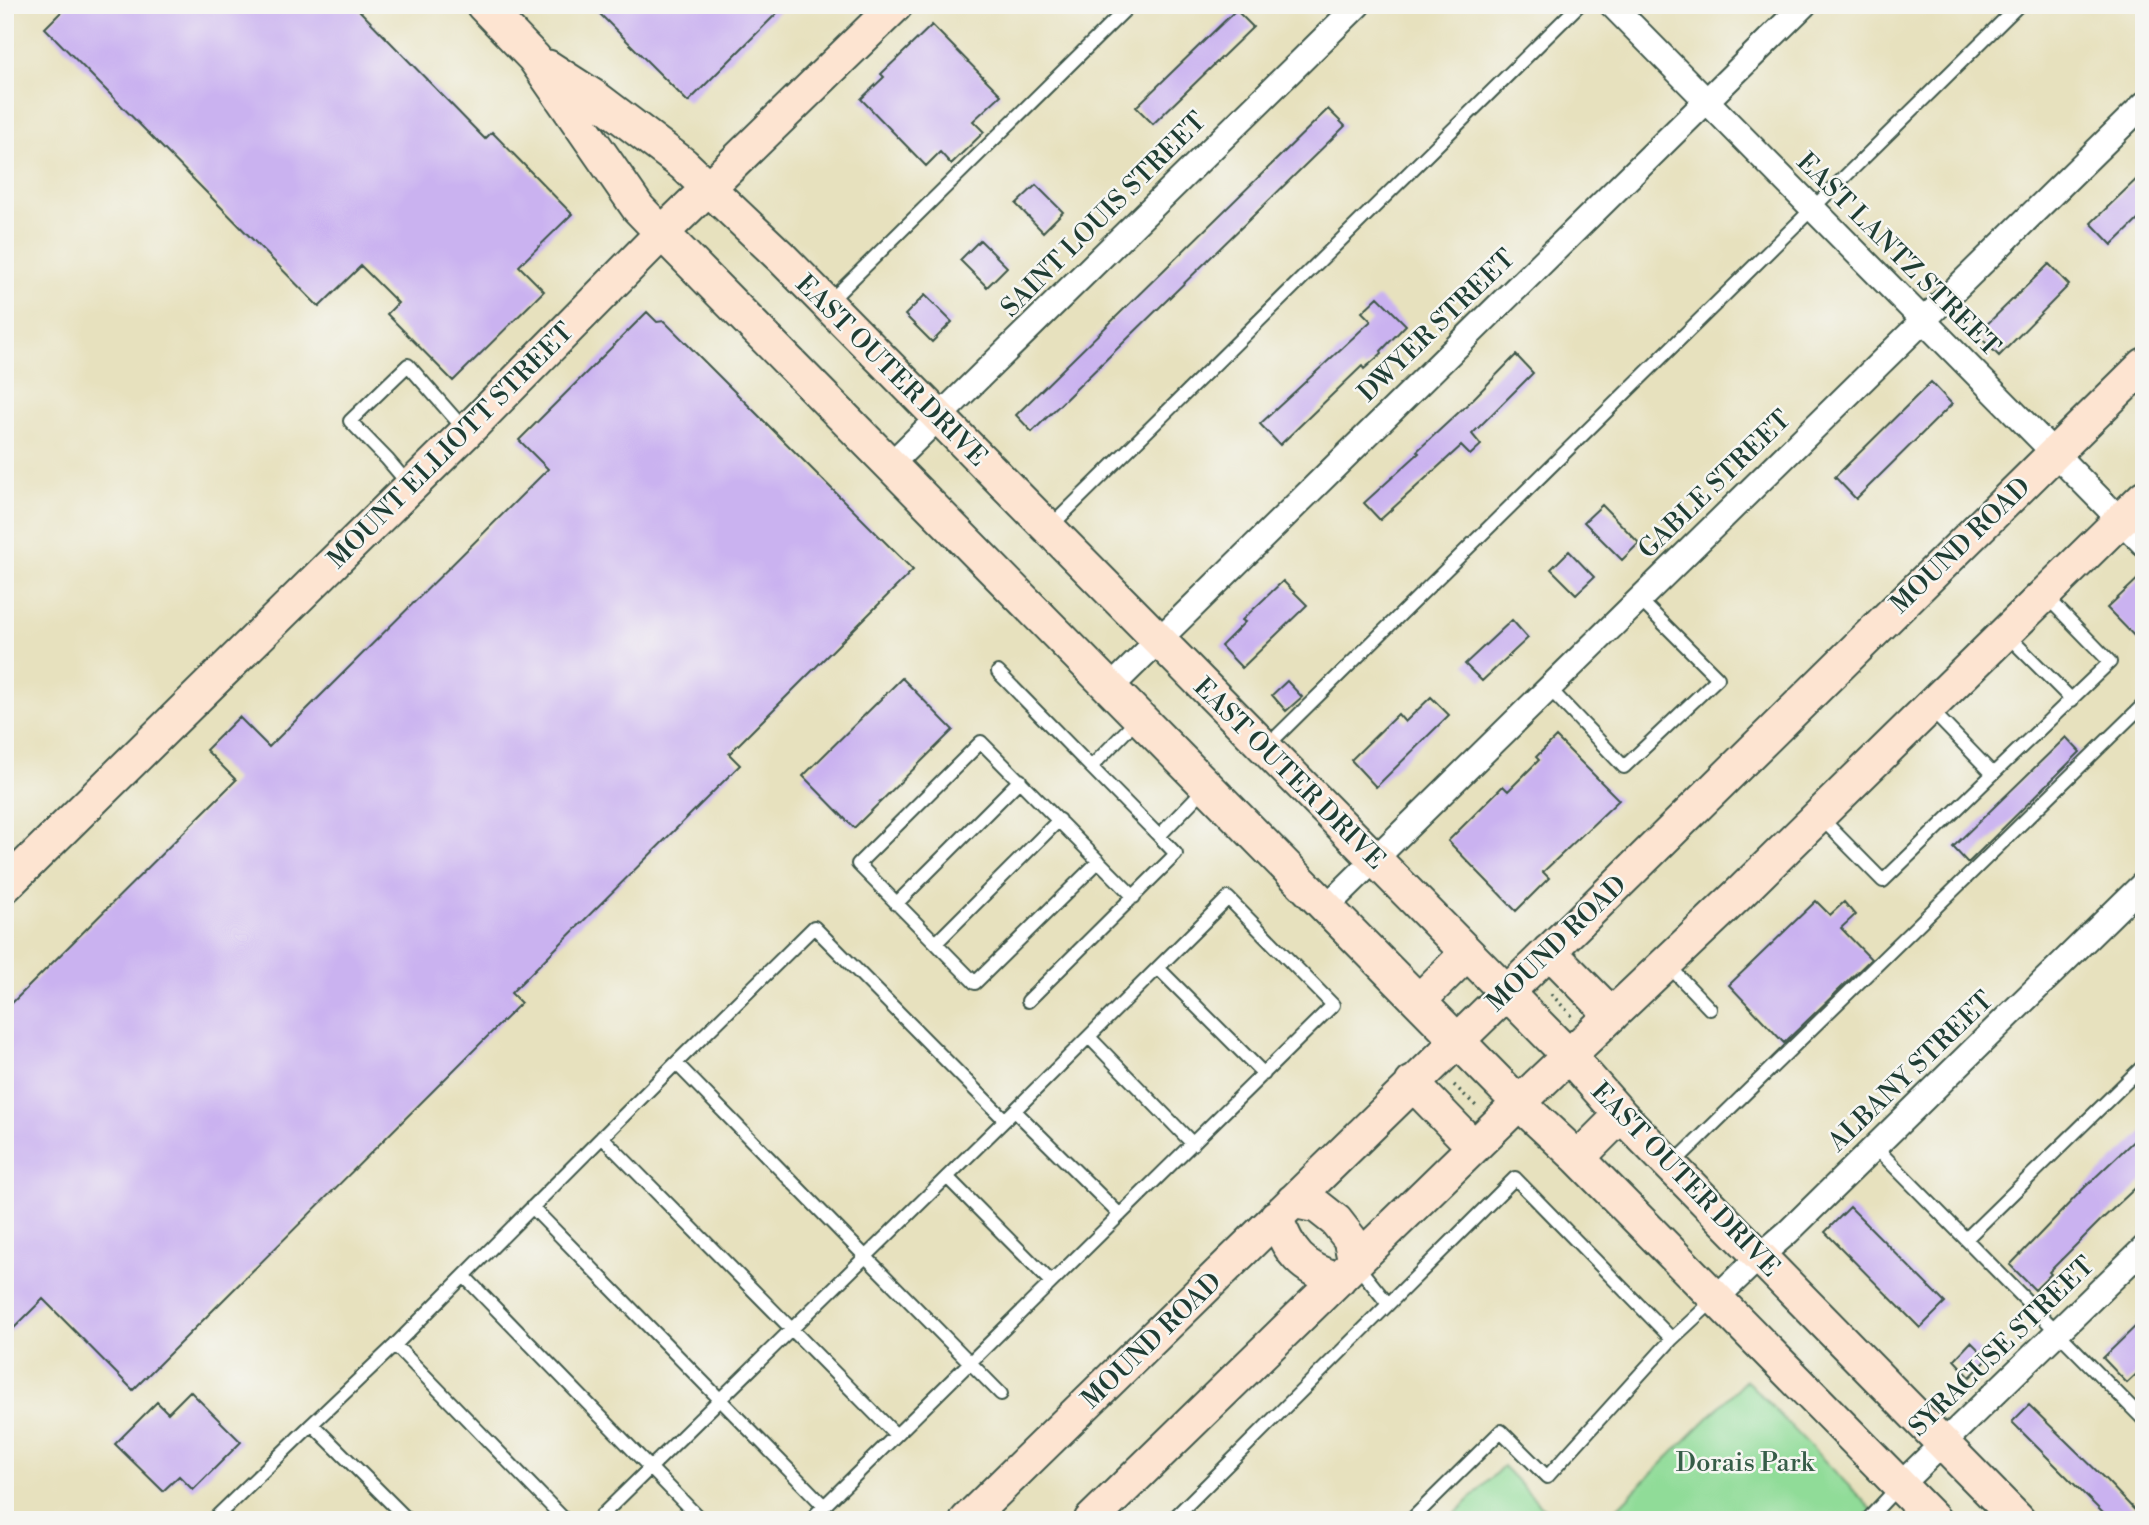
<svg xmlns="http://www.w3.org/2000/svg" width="2149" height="1525" viewBox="0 0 2149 1525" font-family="'Libre Bodoni',serif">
<rect width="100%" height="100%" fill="#f6f6f2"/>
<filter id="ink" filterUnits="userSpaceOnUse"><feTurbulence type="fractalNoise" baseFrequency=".0143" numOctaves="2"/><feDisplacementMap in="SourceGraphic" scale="14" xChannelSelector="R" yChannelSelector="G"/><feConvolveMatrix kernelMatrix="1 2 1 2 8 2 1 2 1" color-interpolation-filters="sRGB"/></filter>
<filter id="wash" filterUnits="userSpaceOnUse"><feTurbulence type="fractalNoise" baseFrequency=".00686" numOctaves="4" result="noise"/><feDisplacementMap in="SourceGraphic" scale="28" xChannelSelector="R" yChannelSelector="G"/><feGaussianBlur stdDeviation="1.57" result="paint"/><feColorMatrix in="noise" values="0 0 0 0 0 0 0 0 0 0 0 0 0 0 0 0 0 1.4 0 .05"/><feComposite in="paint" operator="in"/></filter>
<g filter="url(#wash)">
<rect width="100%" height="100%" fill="#e7e1be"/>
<path fill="#90dc98" stroke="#588c66" stroke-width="2" d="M1746,1380L1882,1520H1605Z
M1503,1466L1555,1520H1449Z"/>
<g id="blocks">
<path fill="#cab2f0" d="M68,5H354L485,139L492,132L572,214L519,266L544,291L453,381L387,314L398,303L361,266L319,307L45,28Z
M591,5H785L688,102Z
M1236,10L1253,27L1153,124L1136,107Z
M932,25L1001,95L973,121L984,132L951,164L940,152L926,166L861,99L884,77L881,74Z
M1328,109L1345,126L1032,432L1016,415Z
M2144,172V214L2112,245L2091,223Z
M1036,185L1063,212L1043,232L1016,204Z
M980,240L1007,267L987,287L960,260Z
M2049,264L2069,285L1999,356L1977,334Z
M925,295L952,322L932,342L905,315Z
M1378,297L1406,325L1381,351L1382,353L1364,369L1362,366L1280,445L1260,424L1371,321L1362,312Z
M647,312L657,322L664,321L913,570L729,754L740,765L511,993L521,1003L133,1390L43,1299L5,1337V1010L236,780L206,750L239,717L269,747L548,469L519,440Z
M1516,355L1533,373L1472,434L1481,445L1470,455L1461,446L1380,520L1364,503L1419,453L1417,451L1471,401Z
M1931,382L1952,404L1856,499L1835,477Z
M1602,505L1639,543L1622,560L1584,522Z
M1569,551L1594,577L1576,594L1551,569Z
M2144,573V646L2107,608Z
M1283,581L1307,605L1242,668L1221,646L1245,622L1242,620Z
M1512,620L1528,638L1482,681L1465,664Z
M902,678L953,730L854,828L803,776Z
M1287,681L1302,697L1286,711L1272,695Z
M1431,697L1449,715L1376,787L1351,760L1398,714L1405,722Z
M1556,737L1619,800L1543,872L1549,878L1516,911L1448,841L1503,786L1508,791L1539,760L1536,757Z
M2066,737L2080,752L1968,863L1953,847Z
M1816,901L1830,915L1844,902L1855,915L1841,928L1871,959L1784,1043L1729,985Z
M2144,1131V1180L2100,1221L2049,1272L2051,1274L2035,1290L2010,1265L2084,1188Z
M1850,1207L1945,1303L1920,1328L1825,1232Z
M2144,1318V1367L2127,1383L2103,1358Z
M1971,1342L1988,1359L1970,1377L1954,1360Z
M190,1391L241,1442L193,1490L179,1476L163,1491L115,1444L157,1402L168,1413Z
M2029,1405L2107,1481L2144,1520H2110L2012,1422Z"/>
</g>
</g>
<g filter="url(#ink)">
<use href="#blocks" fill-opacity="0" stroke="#3d5649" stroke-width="2"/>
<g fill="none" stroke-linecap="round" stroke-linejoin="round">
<defs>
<path id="lane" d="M827,304L1130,5
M410,486L387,459L350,421L408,365L464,429
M1048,529L1579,5
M2005,633L2072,700
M998,672L1091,767L1139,718
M1549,688L1624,767L1718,678L1639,599
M1265,748L2019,5
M1091,767L1159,836
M1993,774L2110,662L2045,595
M1819,816L1883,881L1993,774L1931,710
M1099,861L975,983L858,864L981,742L1134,897
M896,904L1020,780
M936,943L1059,820
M1667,964L1710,1009
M1158,968L1264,1074
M1028,1001L1176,854L1159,836L1207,786
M1089,1037L1193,1144
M1015,1111L1120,1215
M602,1137L896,1435
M1875,1147L2144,1420
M1671,1166L2144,704
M947,1177L1051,1282
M532,1207L824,1506
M1966,1239L2144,1065
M1355,1263L1388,1304
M464,1276L701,1520
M395,1345L676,1063
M312,1424L395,1345L565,1520
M213,1520L312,1424L408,1520
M597,1520L1005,1120L814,927L676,1063C784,1174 892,1284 1001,1394
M810,1520L1333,1005L1228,898L1005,1120
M1172,1520L1515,1178L1672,1339L1716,1298
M1411,1520L1501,1431L1547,1477L1672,1339
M1867,1520L1898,1487"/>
<path id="street" d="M1612,5L2144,544
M890,465L1358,5
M1110,688L1804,5
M1326,907L2144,104
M1716,1298L1760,1256L1788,1232L2144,883
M1900,1485L2144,1248"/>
<path id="secondary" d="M483,5L534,58L638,208L662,233L1519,1103L1578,1158L1934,1520
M548,67L596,98L683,164L781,257L1569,1056L1621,1115L2018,1520
M5,886L466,432L662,233L896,5
M1549,951L1612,1015
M1419,1001L1467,953
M1412,1083L1474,1147
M1578,1158L1621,1115
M1293,1201L1317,1206L1336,1221L1350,1239L1355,1263
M1276,1217C1288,1251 1302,1270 1339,1279
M967,1520L1576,925L2144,365
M1091,1520L1519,1103L1740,893L2144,497"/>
</defs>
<use href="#lane" stroke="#3d5649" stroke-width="16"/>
<use href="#street" stroke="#3d5649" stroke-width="28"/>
<use href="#secondary" stroke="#3d5649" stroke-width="37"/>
<path stroke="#3d5649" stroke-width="3.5" stroke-dasharray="2 5" stroke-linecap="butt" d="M1551,994L1572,1016
M1454,1085L1477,1107"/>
<use href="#lane" stroke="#fff" stroke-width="12"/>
<use href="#street" stroke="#fff" stroke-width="24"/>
<use href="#secondary" stroke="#fde4d1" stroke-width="33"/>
<defs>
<path id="rail" d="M5,11L11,5"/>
</defs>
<use href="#rail" stroke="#1f3d34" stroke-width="8"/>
<use href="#rail" stroke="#f6f6f2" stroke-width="5" stroke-dasharray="16" stroke-linecap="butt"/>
</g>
</g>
<g text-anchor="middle" stroke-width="5" stroke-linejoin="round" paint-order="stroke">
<g font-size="26" fill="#1f3d34" stroke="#f6f6f2">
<text transform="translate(1103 214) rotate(-45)" y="9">SAINT LOUIS STREET</text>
<text transform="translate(1899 254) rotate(45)" y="9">EAST LANTZ STREET</text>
<text transform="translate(1436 325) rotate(-44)" y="9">DWYER STREET</text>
<text transform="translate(892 370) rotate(45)" y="9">EAST OUTER DRIVE</text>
<text transform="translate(450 445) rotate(-45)" y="9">MOUNT ELLIOTT STREET</text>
<text transform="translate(1714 484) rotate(-44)" y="9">GABLE STREET</text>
<text transform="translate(1960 545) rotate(-44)" y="9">MOUND ROAD</text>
<text transform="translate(1290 773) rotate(45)" y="9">EAST OUTER DRIVE</text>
<text transform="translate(1556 943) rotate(-44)" y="9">MOUND ROAD</text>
<text transform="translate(1910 1071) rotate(-44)" y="9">ALBANY STREET</text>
<text transform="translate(1686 1179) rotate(46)" y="9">EAST OUTER DRIVE</text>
<text transform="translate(1151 1340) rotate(-44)" y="9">MOUND ROAD</text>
<text transform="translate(2001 1346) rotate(-44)" y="9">SYRACUSE STREET</text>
</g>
<g font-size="26" fill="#365d48" stroke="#f6f6f2">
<text x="1745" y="1471">Dorais Park</text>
</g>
</g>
<rect width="2149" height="1525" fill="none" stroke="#f6f6f2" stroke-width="28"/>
</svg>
